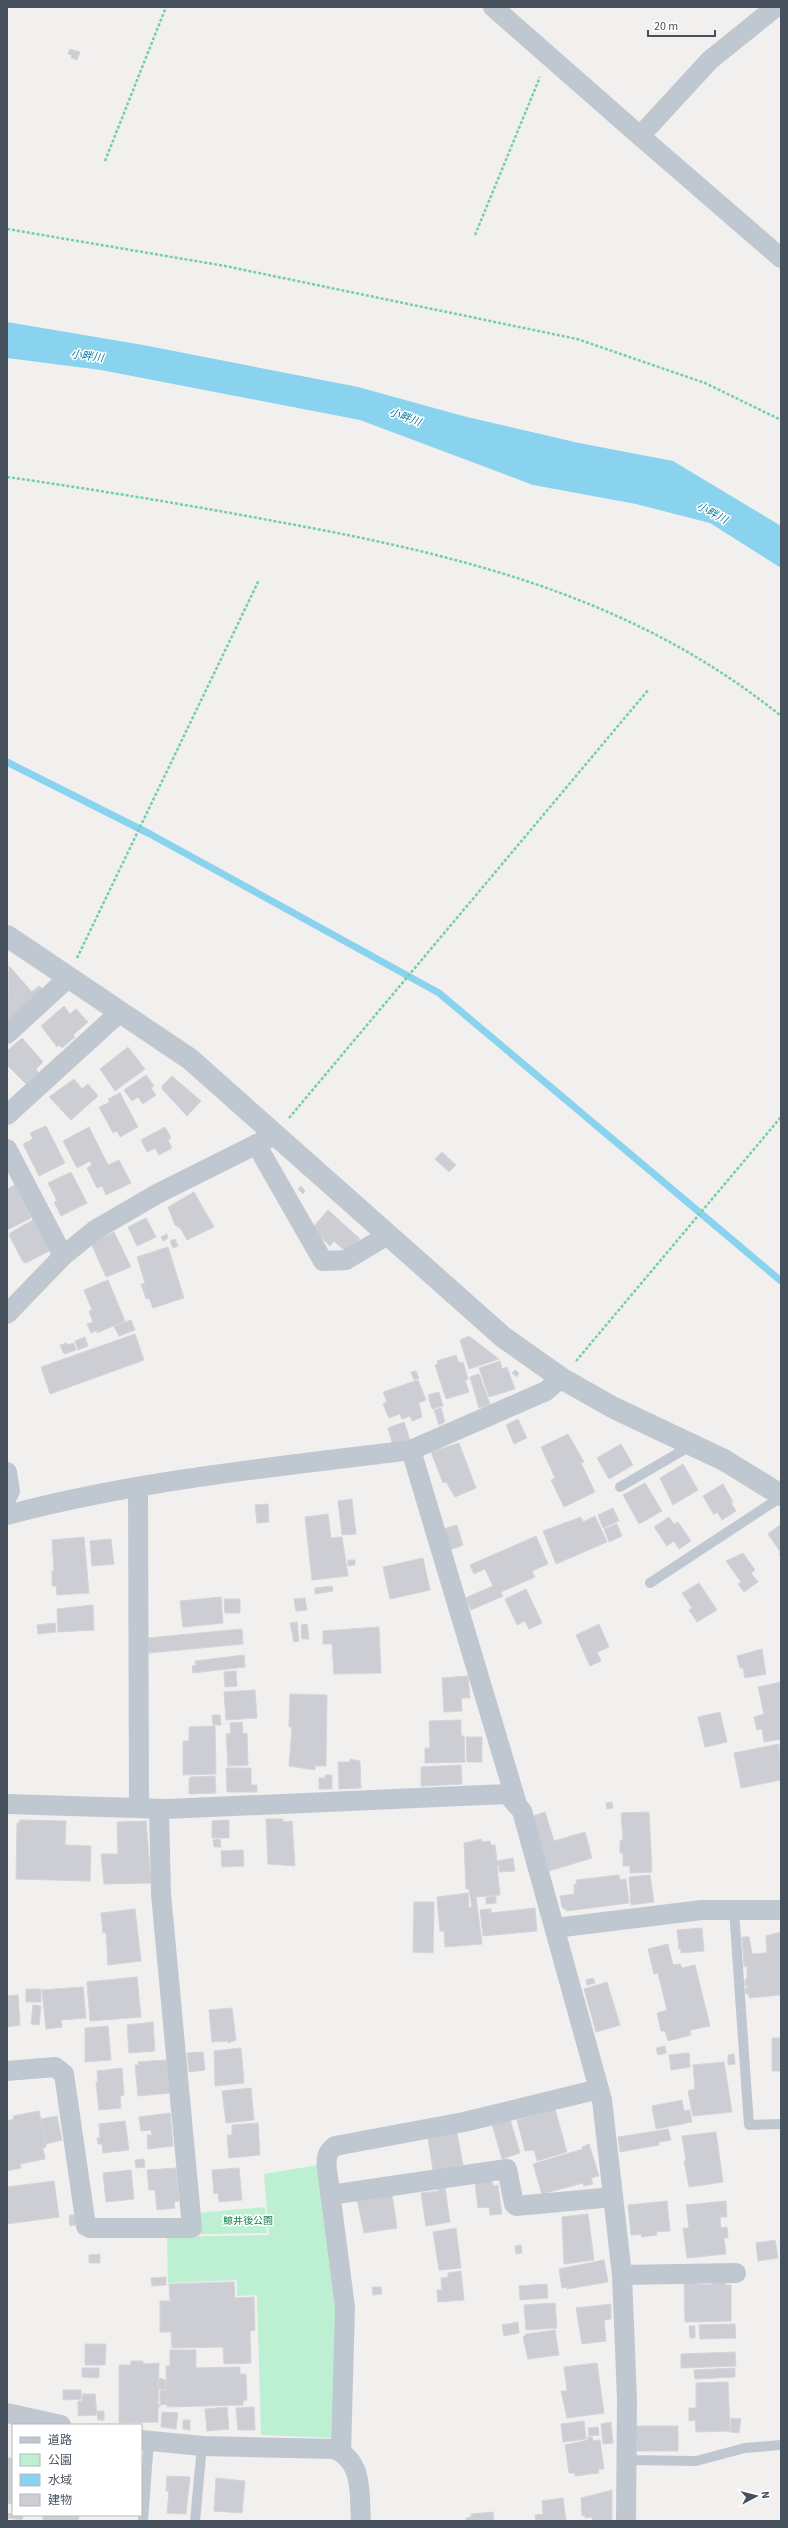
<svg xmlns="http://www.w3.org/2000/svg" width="788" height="2528" font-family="'Source Sans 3','Noto Sans JP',sans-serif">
  <rect width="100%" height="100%" fill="#f2efef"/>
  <path fill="#bdf0d3" d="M 318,2165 L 337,2310 L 335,2438 L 261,2435 L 257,2295 L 237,2296 L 237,2280 L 168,2283 L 167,2237 L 269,2235 L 264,2174 Z
    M 265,2207 L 267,2233 L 200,2234 L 197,2213 Z"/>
  <path fill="#89d3ee" d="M 7,322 L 143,345 L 358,387 L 463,416 L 579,443 L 673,461 L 781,526 L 781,568 L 710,523 L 636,504 L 533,485 L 360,420 L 101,370 L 7,358 Z"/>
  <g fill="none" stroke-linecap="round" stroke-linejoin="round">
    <path stroke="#89d3ee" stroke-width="7" d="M 7,762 L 150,834 L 439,993 L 781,1281"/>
  </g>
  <path fill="#ccced4" stroke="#d3d5db" d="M 70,49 L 80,52 L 77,60 L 71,58 L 72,55 L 68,54 Z
    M 9,966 L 32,992 L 39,986 L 43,989 L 7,1024 Z
    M 64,1006 L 70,1014 L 76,1009 L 88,1022 L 73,1035 L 75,1037 L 62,1048 L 59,1045 L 57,1047 L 41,1026 Z
    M 22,1038 L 43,1062 L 36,1069 L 39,1073 L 26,1084 L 7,1065 L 7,1051 Z
    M 128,1047 L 145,1069 L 115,1091 L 100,1069 Z
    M 146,1075 L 154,1086 L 151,1088 L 156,1095 L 143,1104 L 138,1097 L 132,1101 L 124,1090 Z
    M 172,1076 L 201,1101 L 187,1116 L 162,1089 L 162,1086 Z
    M 74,1079 L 82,1089 L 88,1084 L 98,1096 L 71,1120 L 49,1097 Z
    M 120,1093 L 138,1127 L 120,1137 L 117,1131 L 113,1133 L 99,1107 L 110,1102 L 108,1099 Z
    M 46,1126 L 65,1163 L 39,1176 L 23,1144 L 33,1139 L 30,1133 Z
    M 89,1127 L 108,1165 L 119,1160 L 131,1183 L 106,1195 L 102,1186 L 97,1188 L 87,1168 L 92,1165 L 90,1161 L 77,1168 L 63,1141 Z
    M 165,1127 L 171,1138 L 168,1140 L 172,1148 L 159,1155 L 155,1148 L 147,1152 L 141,1140 Z
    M 442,1152 L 456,1165 L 449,1172 L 435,1159 Z
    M 71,1172 L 87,1203 L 61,1216 L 54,1202 L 57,1201 L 48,1183 Z
    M 15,1185 L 31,1218 L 7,1230 L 7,1189 Z
    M 301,1186 L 305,1191 L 303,1194 L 298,1189 Z
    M 194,1192 L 214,1227 L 187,1240 L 181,1229 L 175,1225 L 168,1207 Z
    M 328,1210 L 360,1239 L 347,1253 L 334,1241 L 330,1246 L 315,1232 L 317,1230 L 313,1227 Z
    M 146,1218 L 156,1237 L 137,1246 L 128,1227 Z
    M 33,1220 L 49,1251 L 26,1263 L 23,1262 L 9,1235 L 10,1233 Z
    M 114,1232 L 131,1267 L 106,1277 L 91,1243 Z
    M 167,1234 L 168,1238 L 163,1241 L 161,1237 Z
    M 175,1239 L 178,1246 L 173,1248 L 170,1241 Z
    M 168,1247 L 184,1298 L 153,1308 L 149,1298 L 146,1299 L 141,1284 L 145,1283 L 137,1257 Z
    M 108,1280 L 125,1321 L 97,1333 L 97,1330 L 91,1333 L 87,1324 L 93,1322 L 89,1311 L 92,1310 L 84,1290 Z
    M 131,1320 L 135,1330 L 119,1336 L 114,1326 Z
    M 135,1334 L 144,1360 L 50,1394 L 41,1367 Z
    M 469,1336 L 499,1359 L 469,1369 L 460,1340 Z
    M 85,1337 L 88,1346 L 78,1350 L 75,1341 Z
    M 67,1343 L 67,1345 L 74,1343 L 76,1350 L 64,1354 L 60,1345 Z
    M 456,1355 L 459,1363 L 463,1362 L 468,1379 L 465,1380 L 469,1392 L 446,1399 L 435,1365 L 438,1364 L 437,1361 Z
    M 500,1361 L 502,1369 L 507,1367 L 515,1389 L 489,1397 L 479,1368 Z
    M 515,1370 L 519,1373 L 517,1377 L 512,1373 Z
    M 416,1371 L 419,1378 L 414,1380 L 411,1372 Z
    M 479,1374 L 490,1404 L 479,1408 L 470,1377 Z
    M 418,1380 L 426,1400 L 419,1403 L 422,1417 L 412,1421 L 410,1416 L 402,1419 L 400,1414 L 389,1418 L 383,1404 L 387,1402 L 383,1392 Z
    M 439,1392 L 443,1406 L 432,1409 L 428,1395 Z
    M 441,1408 L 445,1422 L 439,1425 L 434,1410 Z
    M 518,1419 L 527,1438 L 514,1444 L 506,1425 Z
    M 404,1422 L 410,1440 L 393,1445 L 388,1428 Z
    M 568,1434 L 584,1462 L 581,1463 L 595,1492 L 564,1507 L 551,1480 L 555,1478 L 541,1447 Z
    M 459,1443 L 476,1488 L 455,1497 L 446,1482 L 443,1483 L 431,1452 Z
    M 621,1444 L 633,1465 L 609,1479 L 597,1458 Z
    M 683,1464 L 698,1490 L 673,1505 L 660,1478 Z
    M 645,1483 L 662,1511 L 639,1524 L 623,1495 Z
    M 723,1484 L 733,1502 L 731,1503 L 736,1511 L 722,1520 L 717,1512 L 714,1515 L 703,1496 Z
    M 352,1499 L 356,1534 L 342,1535 L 338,1501 Z
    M 268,1504 L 269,1522 L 257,1523 L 255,1505 Z
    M 613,1508 L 619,1521 L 603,1528 L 598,1515 Z
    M 328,1514 L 331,1538 L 342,1537 L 348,1576 L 312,1580 L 305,1517 Z
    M 595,1516 L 607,1542 L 556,1564 L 543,1531 L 581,1517 L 583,1522 Z
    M 669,1517 L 674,1524 L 678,1522 L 691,1541 L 679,1549 L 674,1541 L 667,1546 L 654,1527 Z
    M 617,1524 L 622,1536 L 609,1542 L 604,1529 Z
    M 781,1524 L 781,1557 L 779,1554 L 781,1553 L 768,1534 Z
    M 457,1525 L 463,1545 L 450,1550 L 443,1529 Z
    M 536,1536 L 548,1564 L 532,1571 L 535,1577 L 501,1592 L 503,1596 L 471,1610 L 465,1598 L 493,1586 L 485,1569 L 474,1574 L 470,1565 Z
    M 84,1537 L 89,1593 L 57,1595 L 56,1586 L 52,1586 L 52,1571 L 54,1571 L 52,1540 Z
    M 111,1539 L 114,1564 L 92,1566 L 90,1541 Z
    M 743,1553 L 755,1570 L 751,1573 L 758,1582 L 744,1592 L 738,1584 L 741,1582 L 726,1561 Z
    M 423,1558 L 430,1590 L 390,1599 L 383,1567 Z
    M 348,1560 L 355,1560 L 355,1565 L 348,1566 Z
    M 699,1583 L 717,1610 L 697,1622 L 689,1610 L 692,1608 L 682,1593 Z
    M 332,1586 L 333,1591 L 315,1594 L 315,1588 Z
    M 526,1589 L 542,1623 L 529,1629 L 525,1621 L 517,1625 L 505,1599 Z
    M 221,1597 L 223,1623 L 183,1627 L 180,1601 Z
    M 305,1598 L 307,1610 L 296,1611 L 294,1599 Z
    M 224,1599 L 240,1599 L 240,1613 L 225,1613 Z
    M 93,1605 L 94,1630 L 58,1632 L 57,1609 Z
    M 297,1622 L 299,1641 L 294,1642 L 290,1623 Z
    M 55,1623 L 56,1632 L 38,1634 L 37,1625 Z
    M 307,1624 L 309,1639 L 302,1639 L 301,1625 Z
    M 599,1624 L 609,1647 L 597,1652 L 601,1661 L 590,1666 L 576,1635 Z
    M 379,1627 L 381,1673 L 334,1674 L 332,1644 L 323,1644 L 323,1631 Z
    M 242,1629 L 243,1644 L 149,1653 L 147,1638 Z
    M 762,1649 L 766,1674 L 745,1678 L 743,1668 L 740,1668 L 737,1656 Z
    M 244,1655 L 245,1667 L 193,1673 L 192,1666 L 196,1665 L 195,1661 Z
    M 236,1671 L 237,1686 L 225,1687 L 224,1672 Z
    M 468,1676 L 470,1698 L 461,1698 L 462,1711 L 444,1712 L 442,1678 Z
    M 781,1682 L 781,1739 L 764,1742 L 762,1729 L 757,1730 L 754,1717 L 764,1714 L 758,1687 Z
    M 255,1690 L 257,1718 L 226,1720 L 224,1692 Z
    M 290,1694 L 327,1695 L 326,1766 L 315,1766 L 315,1770 L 289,1766 L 292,1727 L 289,1727 Z
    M 720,1712 L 727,1742 L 705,1747 L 698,1717 Z
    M 212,1715 L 220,1715 L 221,1725 L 213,1725 Z
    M 461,1720 L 461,1736 L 464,1736 L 465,1762 L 425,1763 L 425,1748 L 430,1748 L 429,1721 Z
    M 242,1722 L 243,1734 L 247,1733 L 248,1765 L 228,1766 L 226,1734 L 231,1733 L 230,1723 Z
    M 215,1726 L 216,1774 L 183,1775 L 183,1741 L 189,1741 L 189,1727 Z
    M 466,1737 L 482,1737 L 482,1762 L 467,1762 Z
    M 779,1744 L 781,1780 L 741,1788 L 734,1753 Z
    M 350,1759 L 360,1761 L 361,1788 L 339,1789 L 338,1762 L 350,1762 Z
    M 461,1765 L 462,1784 L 421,1786 L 421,1767 Z
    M 226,1768 L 251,1768 L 251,1785 L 257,1785 L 257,1792 L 227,1792 Z
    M 325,1775 L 332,1775 L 332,1789 L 319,1789 L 319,1778 L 325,1778 Z
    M 215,1776 L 216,1793 L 189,1794 L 189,1779 L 191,1777 Z
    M 612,1802 L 613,1808 L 607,1809 L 606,1803 Z
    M 545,1812 L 554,1841 L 585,1832 L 592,1858 L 549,1871 L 533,1816 Z
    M 649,1812 L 652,1872 L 630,1873 L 630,1866 L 623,1866 L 623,1853 L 620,1853 L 620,1841 L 623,1840 L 621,1813 Z
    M 266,1819 L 283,1819 L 283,1822 L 292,1821 L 295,1866 L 268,1864 Z
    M 20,1820 L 66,1821 L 65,1845 L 91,1846 L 90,1881 L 16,1879 L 17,1823 L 19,1823 Z
    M 229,1820 L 229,1838 L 212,1838 L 212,1821 Z
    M 146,1821 L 151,1883 L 104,1884 L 101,1854 L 118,1854 L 117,1822 Z
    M 220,1839 L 221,1847 L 214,1847 L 213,1840 Z
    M 481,1839 L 482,1842 L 490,1841 L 491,1845 L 495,1845 L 497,1861 L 513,1858 L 515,1871 L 499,1872 L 499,1866 L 497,1866 L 500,1895 L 476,1897 L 482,1944 L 445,1947 L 444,1931 L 440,1931 L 437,1897 L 468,1893 L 469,1908 L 472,1907 L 469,1889 L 466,1889 L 464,1843 Z
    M 243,1850 L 244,1866 L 222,1867 L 221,1851 Z
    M 619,1875 L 620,1880 L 626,1879 L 629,1903 L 567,1911 L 562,1907 L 560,1896 L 574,1894 L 574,1884 L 577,1884 L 576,1880 Z
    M 650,1875 L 654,1902 L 631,1905 L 629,1877 Z
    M 496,1896 L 496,1903 L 486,1904 L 486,1897 Z
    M 414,1902 L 434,1902 L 433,1953 L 413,1952 Z
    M 535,1908 L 537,1931 L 483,1936 L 480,1910 L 491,1909 L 491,1913 Z
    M 135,1909 L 141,1961 L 108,1965 L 106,1932 L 103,1933 L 101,1913 Z
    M 702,1928 L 704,1951 L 681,1953 L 681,1949 L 679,1949 L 677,1930 Z
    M 781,1932 L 781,1995 L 749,1998 L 749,1994 L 746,1994 L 745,1988 L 748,1988 L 748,1986 L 745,1986 L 745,1979 L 747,1979 L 747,1966 L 744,1967 L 742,1937 L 749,1937 L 752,1954 L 767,1953 L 766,1936 Z
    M 668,1944 L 673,1965 L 680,1964 L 682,1968 L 695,1965 L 710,2026 L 690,2030 L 691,2035 L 668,2041 L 665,2031 L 661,2031 L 657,2013 L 667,2010 L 658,1973 L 654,1974 L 648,1949 Z
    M 137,1977 L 141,2017 L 90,2021 L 87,1982 Z
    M 593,1978 L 595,1983 L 587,1985 L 586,1980 Z
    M 607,1982 L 620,2025 L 596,2032 L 584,1989 Z
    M 83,1987 L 86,2018 L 61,2020 L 62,2027 L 46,2029 L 42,1990 Z
    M 26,1989 L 41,1989 L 41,2002 L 26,2002 Z
    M 18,1995 L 20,2025 L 7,2027 L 7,1996 Z
    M 33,2005 L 41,2006 L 39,2025 L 31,2024 Z
    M 232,2008 L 236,2040 L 228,2043 L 228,2041 L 212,2042 L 209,2010 Z
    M 153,2022 L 155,2051 L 129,2053 L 127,2025 Z
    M 108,2026 L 111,2060 L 85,2062 L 85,2028 Z
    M 772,2038 L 781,2038 L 781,2071 L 772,2071 Z
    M 665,2046 L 666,2053 L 658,2055 L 656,2048 Z
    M 241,2048 L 244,2083 L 215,2086 L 214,2051 Z
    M 203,2052 L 205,2070 L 189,2072 L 187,2053 Z
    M 689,2053 L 690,2067 L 671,2070 L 669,2055 Z
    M 734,2054 L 735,2064 L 728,2065 L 728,2055 Z
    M 166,2060 L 170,2093 L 138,2096 L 135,2065 L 139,2065 L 138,2062 Z
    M 724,2062 L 732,2112 L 693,2116 L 688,2091 L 695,2089 L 693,2065 Z
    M 122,2068 L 124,2095 L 120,2096 L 121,2108 L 99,2110 L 96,2082 L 98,2082 L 97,2071 Z
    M 251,2088 L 254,2120 L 226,2123 L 222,2091 Z
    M 682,2100 L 684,2111 L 690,2110 L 692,2122 L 656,2129 L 652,2106 Z
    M 555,2109 L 567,2152 L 537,2161 L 534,2150 L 525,2151 L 517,2120 Z
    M 39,2111 L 46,2144 L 46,2147 L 43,2148 L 45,2159 L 20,2164 L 21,2168 L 7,2171 L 7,2121 L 14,2119 L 13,2116 Z
    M 170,2113 L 173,2146 L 148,2149 L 147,2135 L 152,2135 L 151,2130 L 141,2131 L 139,2117 Z
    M 57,2116 L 62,2140 L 46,2144 L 41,2119 Z
    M 510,2119 L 520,2153 L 502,2159 L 492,2124 Z
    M 125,2121 L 129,2150 L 103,2153 L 102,2144 L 98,2144 L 97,2138 L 100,2138 L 99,2124 Z
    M 258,2123 L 260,2155 L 229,2158 L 227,2135 L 232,2135 L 232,2125 Z
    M 668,2129 L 671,2140 L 659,2142 L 659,2145 L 620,2152 L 618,2137 Z
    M 716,2132 L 723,2182 L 689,2187 L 684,2161 L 686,2161 L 682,2136 Z
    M 457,2133 L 463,2165 L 433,2170 L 428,2138 Z
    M 589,2144 L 599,2176 L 591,2178 L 593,2184 L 584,2186 L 583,2183 L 542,2194 L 533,2164 L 583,2149 L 582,2147 Z
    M 144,2159 L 145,2167 L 136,2168 L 135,2160 Z
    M 176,2168 L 179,2201 L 174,2202 L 175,2208 L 157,2210 L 155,2190 L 149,2190 L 147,2170 Z
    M 239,2168 L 242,2200 L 219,2202 L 218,2193 L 214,2194 L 212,2170 Z
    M 131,2170 L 134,2199 L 106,2202 L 103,2173 Z
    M 54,2181 L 59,2217 L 7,2224 L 7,2187 Z
    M 492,2181 L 493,2186 L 498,2185 L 502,2214 L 490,2215 L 489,2207 L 478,2208 L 475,2183 Z
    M 445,2187 L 450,2222 L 426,2226 L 421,2193 L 439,2191 L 438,2188 Z
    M 392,2194 L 397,2228 L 364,2233 L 357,2199 Z
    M 667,2201 L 670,2231 L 656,2232 L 657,2235 L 642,2237 L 641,2234 L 631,2235 L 628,2205 Z
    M 726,2201 L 727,2217 L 720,2217 L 721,2228 L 727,2227 L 728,2238 L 724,2238 L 726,2254 L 687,2258 L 683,2228 L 689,2228 L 686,2205 Z
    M 588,2214 L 594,2260 L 564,2264 L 562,2217 Z
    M 69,2215 L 75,2215 L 76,2225 L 70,2226 Z
    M 456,2228 L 461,2268 L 439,2270 L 433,2232 Z
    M 775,2240 L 778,2258 L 758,2261 L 756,2243 Z
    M 521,2245 L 522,2253 L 516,2254 L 515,2246 Z
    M 100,2254 L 100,2263 L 89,2263 L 89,2255 Z
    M 604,2260 L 608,2282 L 567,2289 L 567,2287 L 562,2288 L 559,2269 Z
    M 461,2271 L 464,2300 L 438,2302 L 437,2290 L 442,2290 L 441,2278 L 448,2277 L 448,2273 Z
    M 166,2277 L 166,2285 L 152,2286 L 151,2278 Z
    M 234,2282 L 235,2298 L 254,2297 L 255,2330 L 250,2331 L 251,2363 L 224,2364 L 223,2347 L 172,2348 L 171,2332 L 160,2332 L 160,2301 L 170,2301 L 169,2284 Z
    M 712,2282 L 725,2282 L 725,2285 L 731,2285 L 731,2321 L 685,2322 L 684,2283 L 712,2285 Z
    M 547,2284 L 548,2298 L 520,2300 L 519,2286 Z
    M 372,2287 L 381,2287 L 382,2294 L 373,2295 Z
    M 555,2303 L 557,2328 L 526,2330 L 524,2305 Z
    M 611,2304 L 611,2319 L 604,2320 L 606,2341 L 582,2344 L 576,2308 Z
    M 518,2322 L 519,2333 L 504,2336 L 502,2325 Z
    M 735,2324 L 736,2338 L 700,2339 L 699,2325 Z
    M 689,2326 L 695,2326 L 695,2338 L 690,2338 Z
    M 555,2330 L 559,2355 L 528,2359 L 523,2337 L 526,2334 Z
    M 85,2344 L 106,2344 L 105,2365 L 85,2365 Z
    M 170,2350 L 196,2350 L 196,2368 L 240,2367 L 240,2374 L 246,2374 L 247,2400 L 243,2401 L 243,2405 L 167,2407 L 166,2366 L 170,2366 Z
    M 735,2352 L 736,2366 L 681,2368 L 681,2354 Z
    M 131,2361 L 143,2361 L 143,2364 L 159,2363 L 158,2403 L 160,2407 L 158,2407 L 158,2422 L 119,2423 L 119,2365 L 131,2365 Z
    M 597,2363 L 604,2413 L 567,2418 L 561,2391 L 567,2391 L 564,2367 Z
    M 82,2368 L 99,2368 L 99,2378 L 82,2377 Z
    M 735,2368 L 735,2377 L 695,2379 L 694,2370 Z
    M 159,2378 L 166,2380 L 166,2390 L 158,2389 Z
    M 728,2382 L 730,2431 L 696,2432 L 695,2420 L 689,2421 L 689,2408 L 696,2408 L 696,2383 Z
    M 63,2390 L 81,2390 L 81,2399 L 63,2400 Z
    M 166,2390 L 167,2404 L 160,2405 L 160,2391 Z
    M 82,2394 L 95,2394 L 97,2415 L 78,2416 L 78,2401 L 82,2401 Z
    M 227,2407 L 229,2429 L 207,2431 L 205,2409 Z
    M 254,2407 L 255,2430 L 238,2430 L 236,2408 Z
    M 97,2411 L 104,2411 L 104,2420 L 98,2420 Z
    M 162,2412 L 178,2413 L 176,2429 L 161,2427 Z
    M 731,2418 L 741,2419 L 739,2433 L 730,2432 Z
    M 183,2420 L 190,2420 L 190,2430 L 183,2429 Z
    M 584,2421 L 586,2439 L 563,2442 L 561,2424 Z
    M 611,2422 L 613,2443 L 603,2444 L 601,2424 Z
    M 636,2426 L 678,2426 L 678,2451 L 636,2451 Z
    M 598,2427 L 599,2435 L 589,2436 L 588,2428 Z
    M 587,2437 L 592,2437 L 593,2441 L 600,2440 L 604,2469 L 598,2469 L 599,2473 L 575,2476 L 575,2473 L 569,2473 L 565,2445 L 588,2440 Z
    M 7,2458 L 13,2458 L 13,2504 L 7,2503 Z
    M 167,2476 L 190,2477 L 186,2514 L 167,2513 L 169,2491 L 166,2491 Z
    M 216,2478 L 245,2481 L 242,2513 L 214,2511 Z
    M 612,2490 L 612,2521 L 593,2521 L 592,2517 L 585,2518 L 585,2515 L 582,2516 L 581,2498 Z
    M 563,2498 L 566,2521 L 536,2521 L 535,2515 L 543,2514 L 542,2501 Z
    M 13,2506 L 13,2515 L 23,2515 L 22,2520 L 7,2518 L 7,2513 L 12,2514 Z
    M 493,2512 L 494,2521 L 466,2521 L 466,2518 L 471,2517 L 471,2514 Z
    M 43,2515 L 79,2515 L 78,2521 L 43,2521 Z"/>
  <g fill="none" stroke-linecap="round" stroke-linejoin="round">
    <path stroke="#74cfa7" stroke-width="2.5" stroke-dasharray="3 2" stroke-linecap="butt" d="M 105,161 L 166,7
      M 7,229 L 225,266 L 577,339 L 705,383 L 781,420
      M 475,235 L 540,77
      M 7,477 C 98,490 189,505 279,522 C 461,555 634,597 781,716
      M 77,958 L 259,580
      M 289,1118 L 649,689
      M 576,1361 L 781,1117"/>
    <path stroke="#bfc8d1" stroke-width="10" d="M 620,1487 L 692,1445
      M 650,1583 L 781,1497
      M 734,1910 L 749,2125 L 781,2124
      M 626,2460 L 696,2461 L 745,2448 L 781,2445
      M 143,2521 L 149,2441
      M 195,2521 L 202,2446"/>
    <path stroke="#bfc8d1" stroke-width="20" d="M 493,7 L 640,136 L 710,60 L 776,7
      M 640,136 L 781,258
      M 7,1034 L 68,978
      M 7,1115 L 120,1012
      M 256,1144 L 323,1261 L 346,1260 L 388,1235
      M 7,1149 L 63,1256
      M 7,1314 L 63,1256 L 95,1230 L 157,1194 L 275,1135
      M 7,1472 L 10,1491 L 7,1497
      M 138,1488 L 139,1808
      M 7,1515 C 138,1480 276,1467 411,1450
      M 7,1804 L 167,1809 L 507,1794 L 522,1811 L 602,2100 L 622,2275 L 627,2399 L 626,2521
      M 517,1804 L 411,1450 L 546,1391 L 561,1378
      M 555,1928 L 702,1910 L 781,1910
      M 7,2071 L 55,2067 L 64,2074 L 86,2226 L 90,2228 L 192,2228 L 161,1894 L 159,1809
      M 330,2195 L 507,2169 L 514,2204 L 516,2206 L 613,2197
      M 622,2275 L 736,2273
      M 7,2413 L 61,2425
      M 141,2440 L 202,2446 L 335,2449 C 364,2462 359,2494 361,2521
      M 341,2452 L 345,2307 L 327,2169 C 326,2159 326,2153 335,2146 L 464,2122 L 599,2089"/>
    <path stroke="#bfc8d1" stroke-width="22" d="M 7,936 L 190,1059 L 503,1337 L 561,1378 L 612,1407 L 724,1460 L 781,1495"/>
  </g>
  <g text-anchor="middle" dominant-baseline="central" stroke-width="3" stroke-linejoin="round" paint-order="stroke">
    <g font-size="10" fill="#158051" stroke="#fff">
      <text x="248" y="2221">鯨井後公園</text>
    </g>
    <g font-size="11" font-style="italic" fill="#0a7ca5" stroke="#fff">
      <text transform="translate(87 356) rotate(8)">小畔川</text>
      <text transform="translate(405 417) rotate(20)">小畔川</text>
      <text transform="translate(712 513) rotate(28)">小畔川</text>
    </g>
  </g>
  <rect width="788" height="2528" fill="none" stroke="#47515d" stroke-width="16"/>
  <rect x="12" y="2424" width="130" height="92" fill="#ffffff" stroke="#b5b9be"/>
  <rect x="20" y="2437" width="20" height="6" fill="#bfc8d1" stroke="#b5b9be"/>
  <text x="48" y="2444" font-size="12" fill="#47515d">道路</text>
  <rect x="20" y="2454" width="20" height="12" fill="#bdf0d3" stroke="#b5b9be"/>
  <text x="48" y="2464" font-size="12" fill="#47515d">公園</text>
  <rect x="20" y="2474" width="20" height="12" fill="#89d3ee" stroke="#b5b9be"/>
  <text x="48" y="2484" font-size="12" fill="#47515d">水域</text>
  <rect x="20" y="2494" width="20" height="12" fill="#ccced4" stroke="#b5b9be"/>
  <text x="48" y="2504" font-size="12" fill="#47515d">建物</text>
  <g transform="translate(756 2496) rotate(83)" stroke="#ffffff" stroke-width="3" paint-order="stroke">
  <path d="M0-3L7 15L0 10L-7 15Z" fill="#47515d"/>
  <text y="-6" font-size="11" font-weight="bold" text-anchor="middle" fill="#47515d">N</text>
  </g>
  <path d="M648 30v6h67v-6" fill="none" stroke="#47515d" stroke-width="2"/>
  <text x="654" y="30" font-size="12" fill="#47515d" stroke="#ffffff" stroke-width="3" paint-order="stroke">20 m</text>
</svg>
